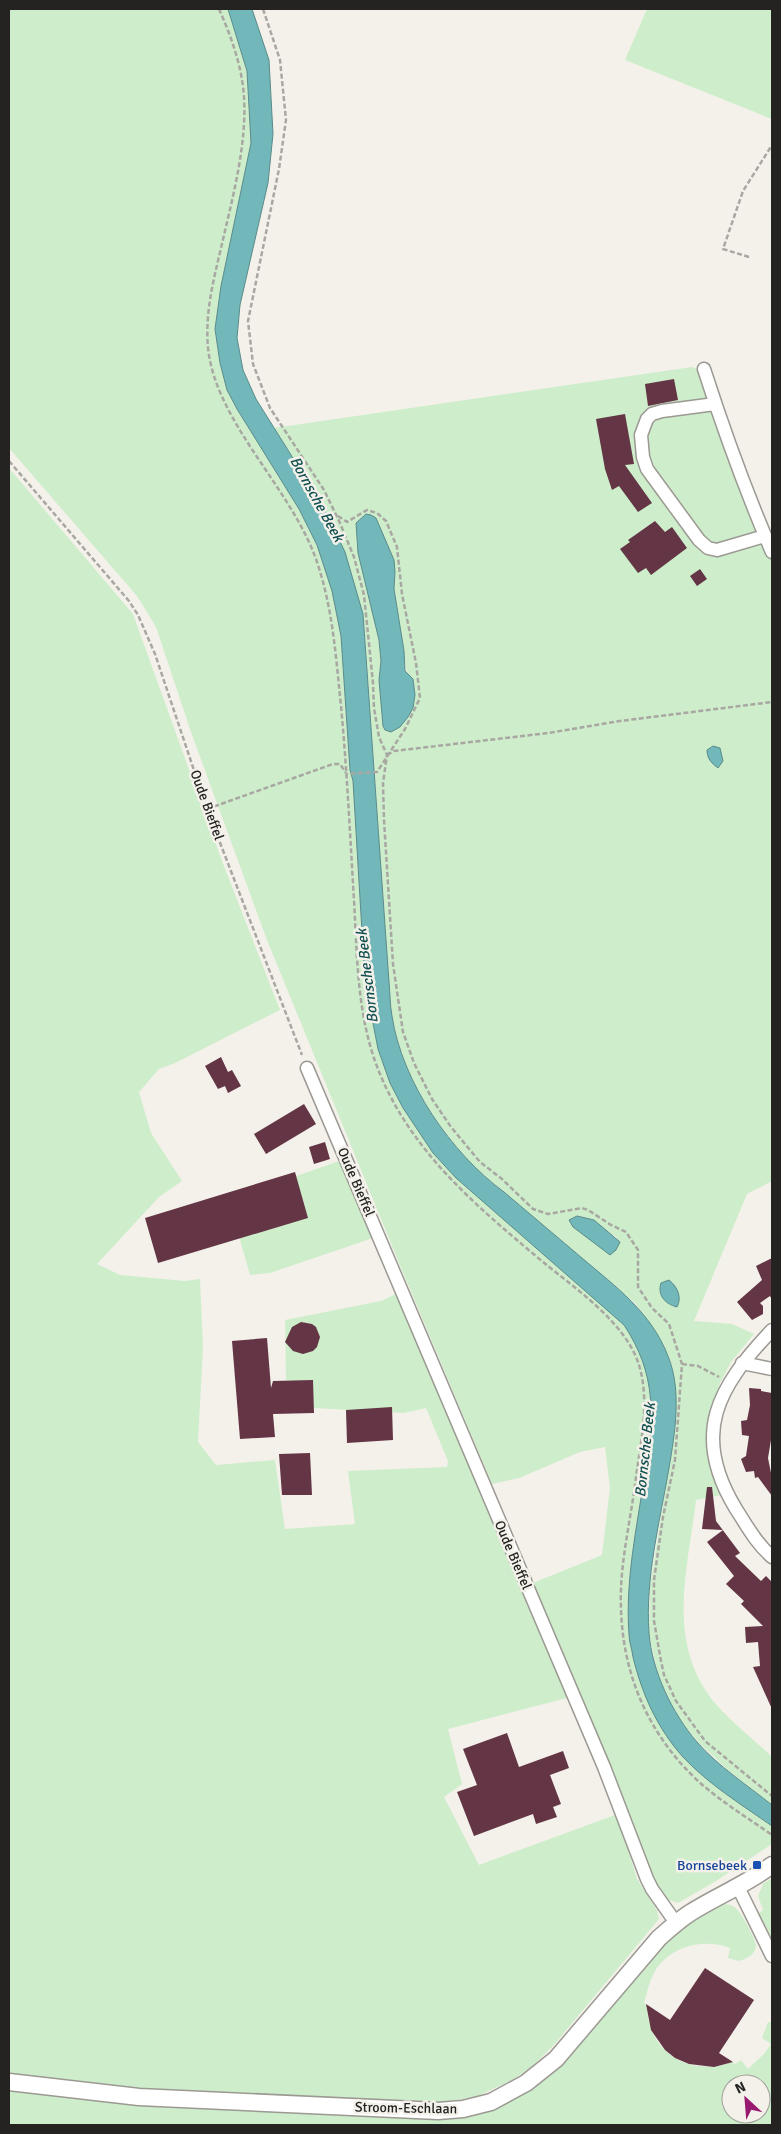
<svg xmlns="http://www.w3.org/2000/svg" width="781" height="2134" font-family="Signika,sans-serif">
  <rect width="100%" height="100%" fill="#f4f1ea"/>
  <path fill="#cdedcb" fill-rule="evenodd" d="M 9,9 L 228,9 L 231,16 L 247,71 L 251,143 L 221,286 L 215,329 L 220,363 L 227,390 L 237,409 L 299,509 L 317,545 L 332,591 L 341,636 L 350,770 L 353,781 L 365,982 L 378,1049 L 390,1083 L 403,1108 L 433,1153 L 456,1178 L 624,1325 L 637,1345 L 648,1375 L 652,1413 L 629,1586 L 629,1636 L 715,1786 L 772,1826 L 772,1844 L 716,1881 L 678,1903 L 669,1900 L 653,1879 L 594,1727 L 533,1583 L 602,1555 L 610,1488 L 605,1447 L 580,1452 L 519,1478 L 492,1484 L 399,1263 L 267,940 L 192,735 L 156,627 L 137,596 L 9,448 Z
    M 647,9 L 772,9 L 772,119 L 625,60 Z
    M 692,367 L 711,376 L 735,443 L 772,535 L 772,1181 L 747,1194 L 694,1321 L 732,1324 L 754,1334 L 731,1362 L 720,1383 L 713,1407 L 708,1458 L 721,1495 L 696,1500 C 688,1569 665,1641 714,1702 C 731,1722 753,1739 772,1757 L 772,1805 L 728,1770 L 699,1743 L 679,1719 L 659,1679 L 649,1634 L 650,1587 L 673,1441 L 675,1390 L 672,1366 L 668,1354 L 636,1304 L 504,1192 C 451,1153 402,1082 392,1016 C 390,1005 390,993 389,982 L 363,614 L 345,552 L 323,506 L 274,428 ZM 366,514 L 376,518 L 395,572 L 394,589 L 407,674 L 383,714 L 379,680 L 381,661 L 379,640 L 358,553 L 356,524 ZM 577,1216 L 594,1220 L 602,1229 L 617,1237 L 610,1254 L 573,1227 Z
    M 9,468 L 133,614 L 222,861 L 280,1010 L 175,1063 L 159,1069 L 139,1092 L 151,1133 L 182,1181 L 159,1197 L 97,1264 L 120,1275 L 185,1281 L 200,1279 L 203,1347 L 198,1442 L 216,1465 L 275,1460 L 285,1529 L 355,1524 L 348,1471 L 447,1467 L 448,1461 L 426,1408 L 404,1413 L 314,1408 L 310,1383 L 286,1380 L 285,1320 L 381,1301 L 396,1294 L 567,1698 L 448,1729 L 462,1784 L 444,1797 L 479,1865 L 615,1815 L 625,1840 L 637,1879 L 657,1910 L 659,1919 L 553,2046 L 531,2067 L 514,2079 L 478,2096 L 446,2102 L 317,2099 L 147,2090 L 9,2075 Z
    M 342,1160 L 373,1238 L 270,1273 L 250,1275 L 231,1208 L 271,1185 Z
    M 772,1878 L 772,1939 L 759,1913 L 763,1910 L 758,1896 L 763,1884 Z
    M 719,1904 C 724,1904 730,1904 734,1907 C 740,1910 756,1939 756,1946 C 756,1954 746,1959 739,1961 L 728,1958 L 730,1948 C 703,1938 669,1946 654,1973 C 649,1982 647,1993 644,2003 L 647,2005 C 648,2053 689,2077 732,2062 L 735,2064 L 741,2060 L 748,2069 L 764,2054 L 771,2044 L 762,2038 L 768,2022 L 772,2022 L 772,2125 L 9,2125 L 9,2091 L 111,2102 L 356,2113 L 511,2100 L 673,1932 ZM 731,2084 L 761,2084 L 761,2114 L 731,2114 Z"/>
  <path fill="#72b7b9" stroke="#5b8b8b" d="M 228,9 L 252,9 L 269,60 L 273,134 L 268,183 L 240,305 L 237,338 L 243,370 L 256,399 L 323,506 L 345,552 L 363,614 L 389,982 C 390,993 390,1005 392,1016 C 402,1082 451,1153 504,1192 C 530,1214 556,1236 582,1258 C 616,1287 651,1312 668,1356 C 682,1390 675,1433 669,1468 C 660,1521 645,1578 649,1633 C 652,1671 672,1713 697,1742 C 718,1766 747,1785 772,1805 L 772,1826 C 742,1805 708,1784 683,1757 C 657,1728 642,1694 633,1657 C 632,1649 629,1642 629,1634 C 625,1581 637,1526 645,1473 C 654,1416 657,1375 624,1325 L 456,1178 L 433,1153 L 403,1108 L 390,1083 L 378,1049 L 365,982 L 353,781 L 350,770 L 341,636 L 332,591 L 317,545 L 299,509 L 237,409 L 227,390 L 220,363 L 215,329 L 221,286 L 251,143 L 247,71 Z
    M 366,514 L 371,515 L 376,518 L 394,560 L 395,572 L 394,589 L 404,651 L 405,671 L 413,679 L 415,695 L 413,708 L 408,717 L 400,727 L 391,732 L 385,730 L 383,726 L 379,680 L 381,661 L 379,640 L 358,553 L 356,523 Z
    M 713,746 L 720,748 L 723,761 L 718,768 C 711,763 707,758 707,750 Z
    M 577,1216 L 594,1220 L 620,1242 L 616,1250 L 610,1255 L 573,1227 L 569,1220 Z
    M 669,1280 C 678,1287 682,1298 677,1307 C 665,1304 657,1295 661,1283 Z"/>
  <path fill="#633545" d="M 674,379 L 678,400 L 648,406 L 645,384 Z
    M 625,414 L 634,464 L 625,465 L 652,503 L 638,512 L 619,486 L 612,490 L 605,469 L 596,419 Z
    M 655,521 L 665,532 L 672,527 L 687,548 L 651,575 L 646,568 L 638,573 L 620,549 L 630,542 L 628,540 Z
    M 700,569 L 707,579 L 697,586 L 690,576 Z
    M 221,1057 L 228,1072 L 232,1070 L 241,1086 L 228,1093 L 225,1086 L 218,1089 L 205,1066 Z
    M 304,1104 L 316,1124 L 266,1154 L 254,1134 Z
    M 325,1142 L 330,1159 L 314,1164 L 309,1147 Z
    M 295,1172 L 308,1218 L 158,1263 L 145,1218 Z
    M 772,1258 L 772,1300 L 770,1296 L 760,1303 L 763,1306 L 763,1314 L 752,1320 L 737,1302 L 762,1280 L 756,1266 Z
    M 301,1322 L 312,1324 L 316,1327 L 320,1337 L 317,1347 L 313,1351 L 303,1354 L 293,1351 L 285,1342 L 292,1327 Z
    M 267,1338 L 271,1388 L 273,1381 L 313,1380 L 314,1413 L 273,1414 L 275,1437 L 240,1439 L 232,1341 Z
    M 749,1388 L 761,1389 L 761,1391 L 772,1393 L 772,1434 L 768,1458 L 772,1478 L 772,1496 L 758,1477 L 755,1478 L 754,1471 L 746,1472 L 741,1459 L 746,1456 L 749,1436 L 742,1435 L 741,1421 L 747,1420 L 750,1405 Z
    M 392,1407 L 393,1440 L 347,1443 L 346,1410 Z
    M 310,1453 L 312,1495 L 282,1495 L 279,1454 Z
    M 707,1487 L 712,1487 L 716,1521 L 740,1553 L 735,1556 L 761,1581 L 766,1576 L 772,1582 L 772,1709 L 753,1667 L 760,1666 L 758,1642 L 746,1643 L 745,1627 L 763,1626 L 741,1604 L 744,1601 L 726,1584 L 734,1576 L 707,1542 L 723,1530 L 702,1529 Z
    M 507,1733 L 519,1767 L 563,1751 L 569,1768 L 550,1775 L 561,1804 L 553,1807 L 557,1817 L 536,1824 L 533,1814 L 474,1836 L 457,1792 L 477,1785 L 463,1749 Z
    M 705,1968 L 754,2000 L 719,2053 L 733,2062 L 714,2067 L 689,2064 L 675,2058 L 665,2050 L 651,2030 L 646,2004 L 670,2020 Z"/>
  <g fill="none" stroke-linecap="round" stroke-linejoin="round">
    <defs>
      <path id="minor" d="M 704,369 C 724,431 746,492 772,552
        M 715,404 L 662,411 L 652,414 L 647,419 L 641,435 L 643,457 L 647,469 L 699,540 L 708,548 L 717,550 L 765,536
        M 307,1068 L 604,1767 L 647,1879 L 652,1889 L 676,1923
        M 772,1330 C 718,1387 690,1434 736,1509 C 747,1526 756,1543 772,1557
        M 742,1363 L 772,1369
        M 738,1887 L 772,1956"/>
      <path id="tertiary" d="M 9,2082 L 139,2097 L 438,2111 L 463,2109 L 491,2102 L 526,2083 L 556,2059 L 659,1938 C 669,1929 679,1920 690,1913 C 717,1896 747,1884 772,1865"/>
    </defs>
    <use href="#minor" stroke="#9c9993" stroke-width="15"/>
    <use href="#tertiary" stroke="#9c9993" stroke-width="19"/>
    <path stroke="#a9a7a2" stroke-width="2.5" stroke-dasharray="5 2.5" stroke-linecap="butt" d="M 219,9 C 231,36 242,66 244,97 C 247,146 232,200 221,248 C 213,282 205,313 208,348 C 216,424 294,490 318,565 C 333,611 336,658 341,706 C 347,770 350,835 354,900 C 357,954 357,1010 375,1061 C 406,1148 475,1205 543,1262 C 576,1289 626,1323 639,1365 C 650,1401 641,1441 636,1477 C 631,1520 619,1565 621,1609 C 623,1676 649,1735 698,1781 C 720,1801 748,1818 772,1835
      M 263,9 L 280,60 L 286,120 L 279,169 L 248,321 L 253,364 L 270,408 L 324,490 L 340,523 L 354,557 L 364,595 L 373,683 L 374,708 L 379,737 L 387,755 L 383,783 L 384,820 L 393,964 L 403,1032 L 414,1063 L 432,1099 L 451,1127 L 480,1162 L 502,1179 L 533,1209 L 548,1214 L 582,1208 L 588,1210 L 611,1225 L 626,1232 L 638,1250 L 638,1287 L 652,1308 L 669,1324 L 682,1364 L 675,1460 L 663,1517 L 654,1580 L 654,1621 L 661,1661 L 664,1675 L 676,1701 L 705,1741 L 772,1796
      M 749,257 L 723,249 L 743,191 L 772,145
      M 9,461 L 129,601 L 138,615 L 155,654 L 207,809 L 302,1055
      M 338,516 L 347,522 L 367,510 L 377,513 L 386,521 L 397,547 L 402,594 L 416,663 L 420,698 L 405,729 L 377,772 L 347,774
      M 387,755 L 394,751 L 548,733 L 620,721 L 772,702
      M 207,809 L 333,764 L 340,764 L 346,773
      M 682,1364 L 698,1366 L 719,1377"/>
    <use href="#minor" stroke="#fff" stroke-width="12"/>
    <use href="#tertiary" stroke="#fff" stroke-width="16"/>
  </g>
  <rect fill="#1a4fb4" stroke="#f4f1ea" stroke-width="2" x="752" y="1860" width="10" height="10" rx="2.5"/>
  <g text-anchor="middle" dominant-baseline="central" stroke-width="5" stroke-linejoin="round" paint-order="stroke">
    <g font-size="14" fill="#242321" stroke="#f4f1ea">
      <text transform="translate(207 805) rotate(70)">Oude Bieffel</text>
      <text transform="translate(356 1182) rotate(67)">Oude Bieffel</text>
      <text transform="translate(513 1555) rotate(67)">Oude Bieffel</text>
      <text transform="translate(406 2108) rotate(1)">Stroom-Eschlaan</text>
    </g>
    <g font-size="14" fill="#164399" stroke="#f4f1ea" text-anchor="end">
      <text x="747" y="1865">Bornsebeek</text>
    </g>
    <g font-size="15" font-style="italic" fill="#114f51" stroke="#f4f1ea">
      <text transform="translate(317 499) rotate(61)">Bornsche Beek</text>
      <text transform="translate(367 976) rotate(-97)">Bornsche Beek</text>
      <text transform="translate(645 1450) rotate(-84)">Bornsche Beek</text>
    </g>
  </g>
  <rect width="781" height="2134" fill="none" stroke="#242321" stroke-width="20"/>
  <g transform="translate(746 2099) rotate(334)"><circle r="24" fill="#f4f1ea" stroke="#a19f9a"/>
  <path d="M0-4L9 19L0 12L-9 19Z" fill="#981970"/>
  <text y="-8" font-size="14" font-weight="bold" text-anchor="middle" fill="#242321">N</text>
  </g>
</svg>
